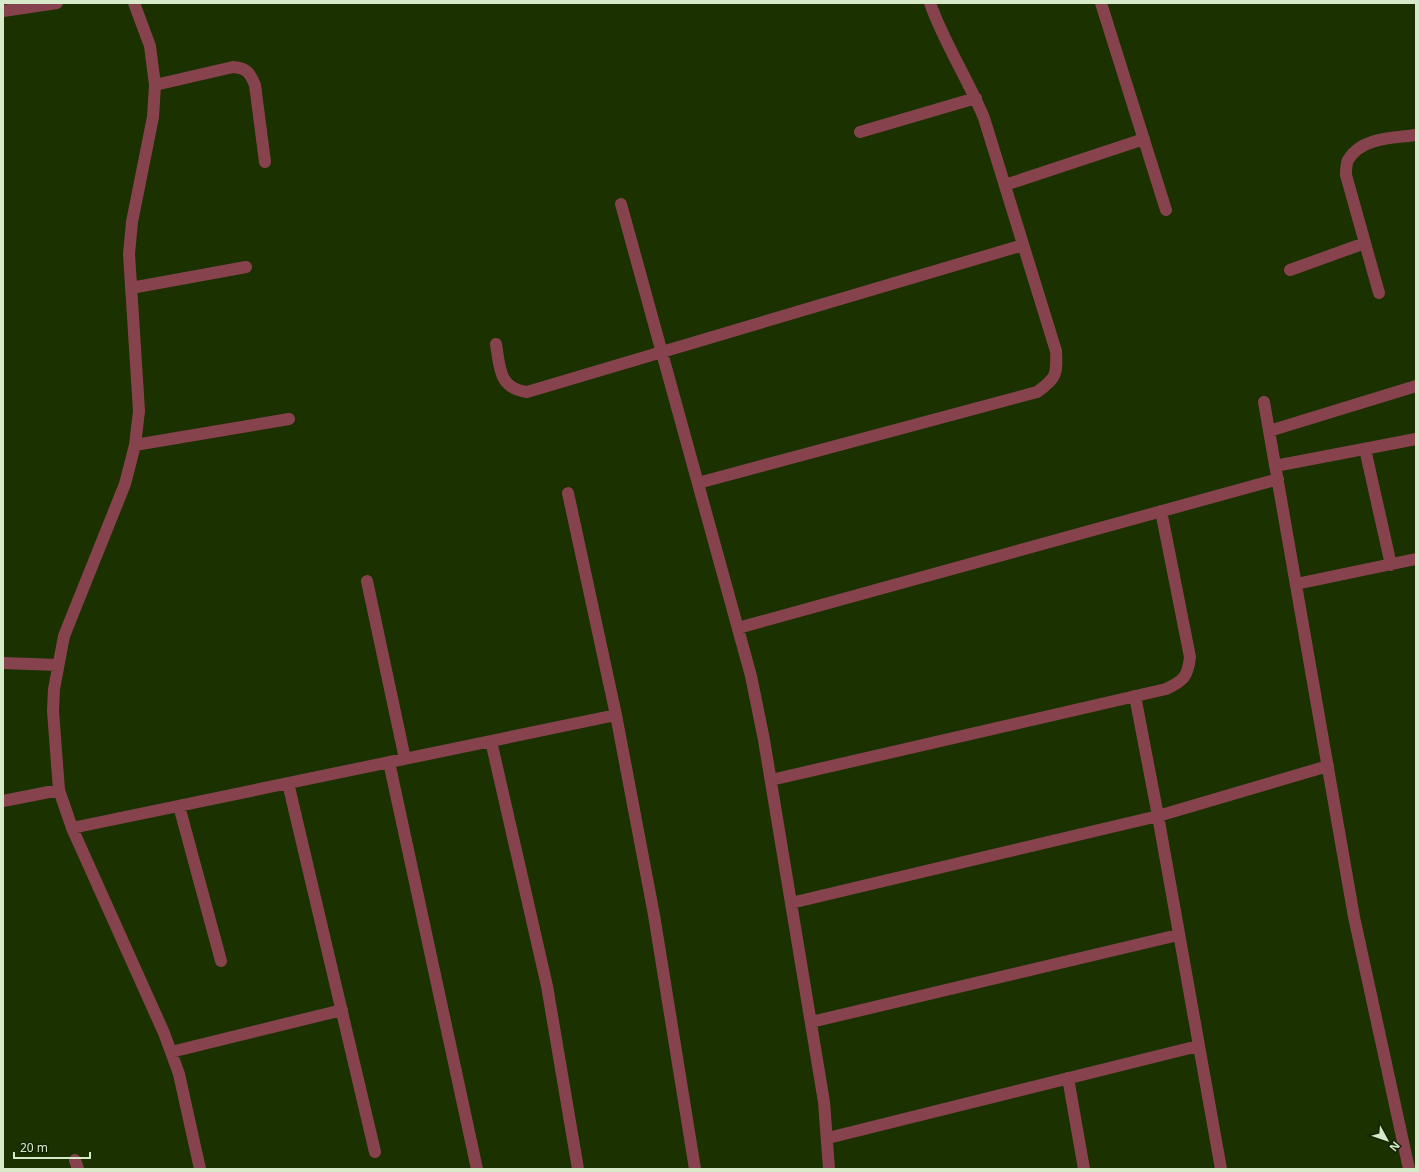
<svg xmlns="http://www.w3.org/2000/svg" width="1419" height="1172" font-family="'Noto Sans',sans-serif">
  <rect width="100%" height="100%" fill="#1b3100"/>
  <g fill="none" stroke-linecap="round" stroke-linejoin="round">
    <path stroke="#87434d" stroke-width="12" d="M 134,3 L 150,46 L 155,85 L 153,117 L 132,222 L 129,254 L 139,411 L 135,445 L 125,484 L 64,636 L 54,689 L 53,711 L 59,790 L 72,828 L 164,1033 L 179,1074 L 200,1169
      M 1101,3 L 1166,210
      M 3,11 L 57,3
      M 155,85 L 233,67 C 247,68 250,73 255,85 L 265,162
      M 860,132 L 976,98
      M 1005,185 L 1144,139
      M 621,204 L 751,676 L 764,740 L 824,1102 L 829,1169
      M 1290,270 L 1365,243
      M 131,288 L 246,267
      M 1379,293 L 1346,175 C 1346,171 1346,164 1348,160 C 1361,137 1394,138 1416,135
      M 496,344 C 500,367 498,388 527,392 L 1023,245
      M 1264,402 L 1354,917 L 1409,1169
      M 1269,431 L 1416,386
      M 135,445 L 289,419
      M 1365,449 L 1391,565
      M 1275,466 L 1416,439
      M 698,483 L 1037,392 C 1057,378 1057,374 1056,351 L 984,118 C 968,79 944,43 930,3
      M 568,493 L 616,715 L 654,915 L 695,1169
      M 367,581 L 405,759
      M 1296,584 L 1416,559
      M 738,628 L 1278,479
      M 3,663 L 58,665
      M 1135,696 L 1158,816 L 1221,1169
      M 491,741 L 547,986 L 578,1169
      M 389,762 L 477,1169
      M 771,780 L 1166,689 C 1183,681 1188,677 1190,657 L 1161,511
      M 288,783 L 375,1152
      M 3,801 L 59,790
      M 179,806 L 221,961
      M 72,828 L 616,715
      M 791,903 L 1158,816 L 1328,766
      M 811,1022 L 1178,935
      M 171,1052 L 342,1010
      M 1068,1078 L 1084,1169
      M 828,1138 L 1198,1046
      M 75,1160 L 78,1169"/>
  </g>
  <rect width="1419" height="1172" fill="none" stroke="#d6e9c8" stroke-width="8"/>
  <g transform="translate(1387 1140) rotate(130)" stroke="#152504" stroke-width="3" paint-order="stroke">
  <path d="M0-3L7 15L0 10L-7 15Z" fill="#d6e9c8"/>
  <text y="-6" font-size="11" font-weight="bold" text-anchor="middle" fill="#d6e9c8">N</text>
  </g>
  <path d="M14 1152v6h76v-6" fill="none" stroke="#d6e9c8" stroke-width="2"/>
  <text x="20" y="1152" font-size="12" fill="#d6e9c8" stroke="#152504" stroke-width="3" paint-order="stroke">20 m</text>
</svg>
